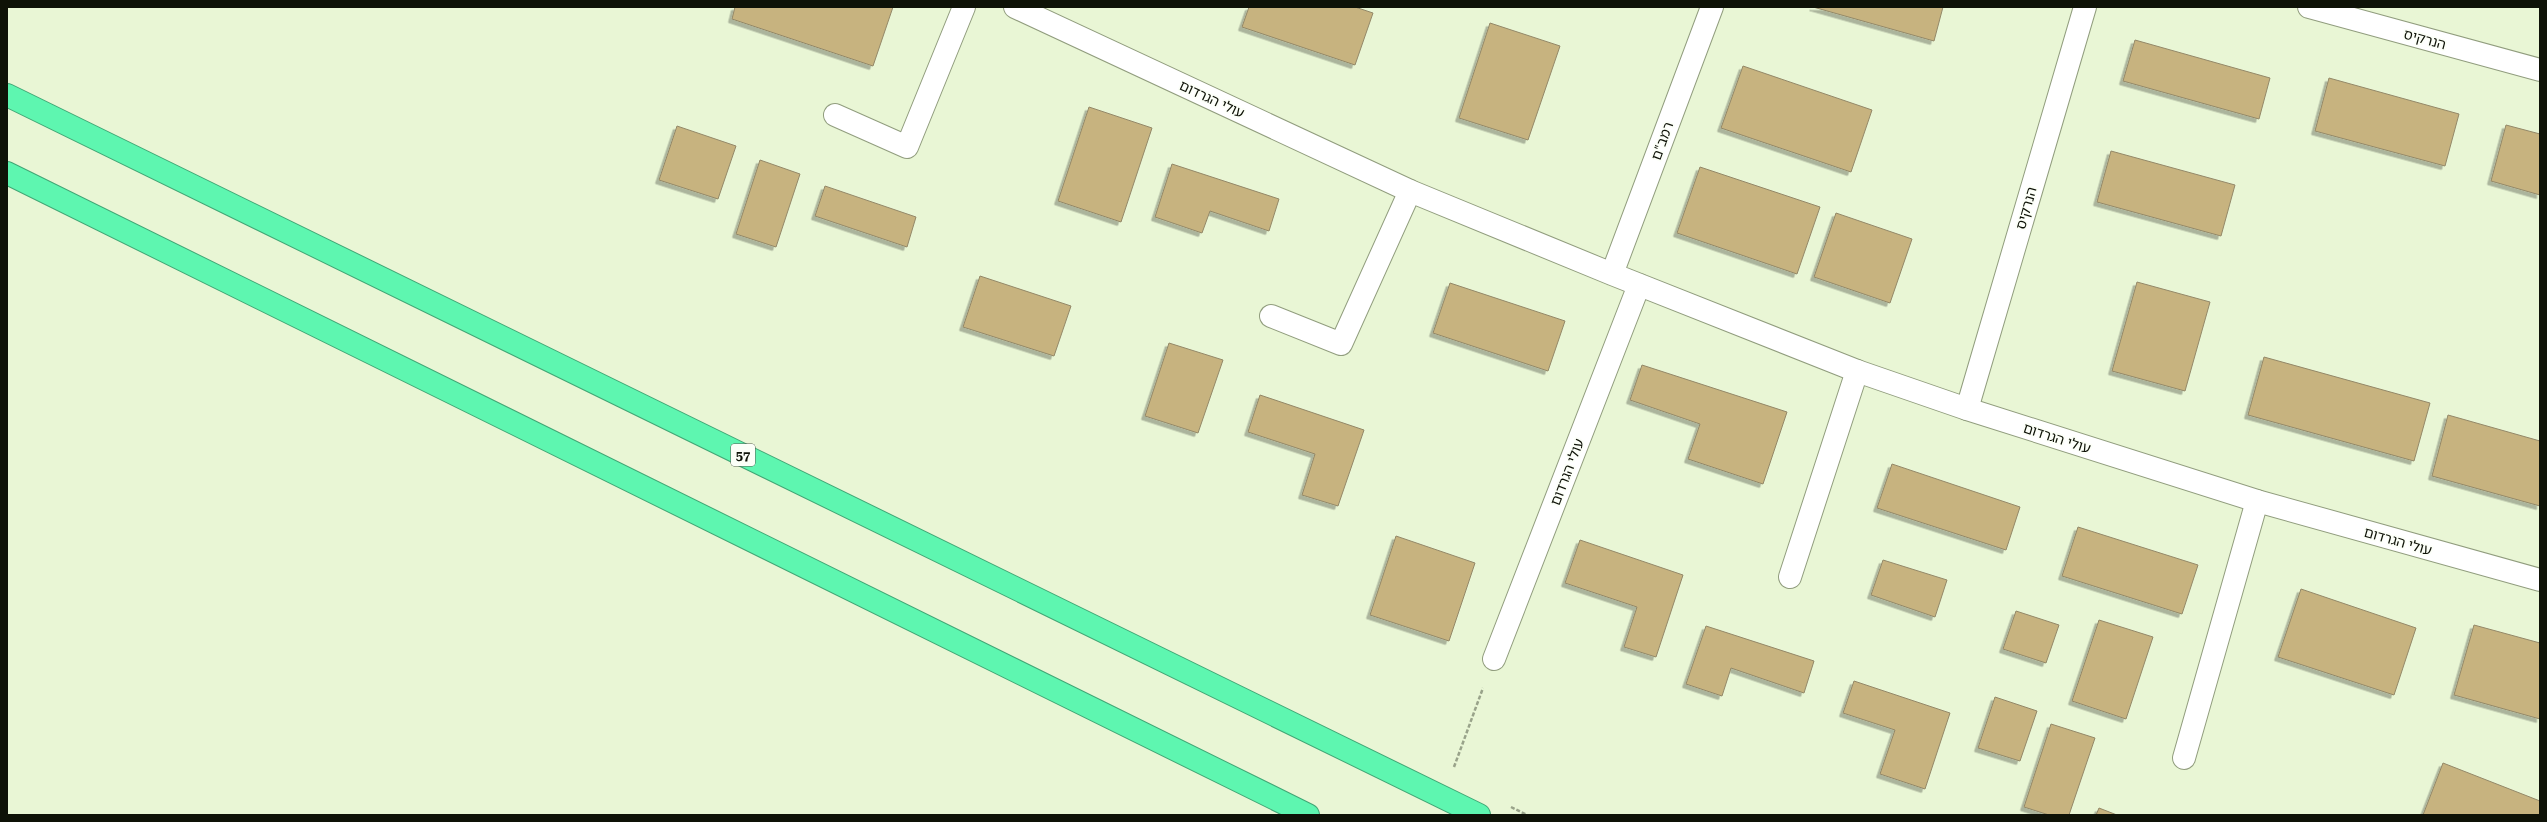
<svg xmlns="http://www.w3.org/2000/svg" width="2547" height="822" font-family="'Roboto Serif','Noto Sans Hebrew',serif">
  <defs>
    <filter id="shadow"><feDropShadow dx="-3.5" dy="3.5" stdDeviation="0" flood-color="#0004"/></filter>
  </defs>
  <rect width="100%" height="100%" fill="#e9f6d5"/>
  <path fill="#c7b37f" stroke="#938868" filter="url(#shadow)" d="M 735,7 L 893,7 L 873,66 L 732,19 Z
    M 1249,7 L 1355,7 L 1373,13 L 1355,65 L 1242,27 Z
    M 1813,7 L 1943,7 L 1934,41 Z
    M 1490,23 L 1560,46 L 1528,140 L 1459,118 Z
    M 2135,40 L 2270,78 L 2259,119 L 2123,81 Z
    M 1743,66 L 1872,110 L 1851,172 L 1721,128 Z
    M 2329,78 L 2459,114 L 2445,166 L 2315,131 Z
    M 1089,107 L 1152,128 L 1121,222 L 1058,201 Z
    M 2506,125 L 2540,134 L 2540,195 L 2491,181 Z
    M 677,126 L 736,146 L 718,199 L 659,180 Z
    M 2111,151 L 2235,185 L 2221,236 L 2097,202 Z
    M 760,160 L 800,174 L 776,247 L 736,234 Z
    M 1172,164 L 1279,199 L 1269,231 L 1210,211 L 1202,233 L 1155,217 Z
    M 1700,167 L 1820,207 L 1797,274 L 1677,233 Z
    M 825,186 L 916,217 L 907,247 L 815,216 Z
    M 1836,213 L 1912,239 L 1890,303 L 1814,277 Z
    M 980,276 L 1071,306 L 1054,356 L 963,327 Z
    M 2137,282 L 2210,302 L 2185,391 L 2112,371 Z
    M 1450,283 L 1565,321 L 1548,371 L 1433,333 Z
    M 1169,343 L 1223,360 L 1198,433 L 1145,416 Z
    M 2264,357 L 2430,403 L 2414,461 L 2248,415 Z
    M 1642,365 L 1787,412 L 1763,484 L 1688,459 L 1700,424 L 1630,400 Z
    M 1260,395 L 1364,430 L 1338,506 L 1302,495 L 1315,454 L 1248,432 Z
    M 2448,415 L 2540,441 L 2540,506 L 2432,476 Z
    M 1892,464 L 2020,507 L 2006,550 L 1877,508 Z
    M 2078,527 L 2198,565 L 2182,614 L 2062,576 Z
    M 1396,536 L 1475,563 L 1449,641 L 1370,615 Z
    M 1580,540 L 1683,575 L 1656,657 L 1624,647 L 1637,607 L 1565,583 Z
    M 1883,560 L 1947,580 L 1935,617 L 1871,595 Z
    M 2301,589 L 2416,628 L 2394,695 L 2278,657 Z
    M 2016,611 L 2059,625 L 2046,663 L 2003,649 Z
    M 2099,620 L 2153,637 L 2126,719 L 2072,701 Z
    M 2474,625 L 2540,643 L 2540,719 L 2454,695 Z
    M 1706,626 L 1814,661 L 1804,693 L 1731,668 L 1722,696 L 1686,684 Z
    M 1854,681 L 1950,713 L 1925,789 L 1880,774 L 1895,730 L 1843,713 Z
    M 1995,697 L 2037,711 L 2020,761 L 1978,748 Z
    M 2051,724 L 2095,738 L 2069,815 L 2049,815 L 2024,807 Z
    M 2443,763 L 2540,801 L 2540,815 L 2423,815 Z
    M 2099,808 L 2117,815 L 2096,815 Z"/>
  <g fill="none" stroke-linecap="round" stroke-linejoin="round">
    <defs>
      <path id="street" d="M 2309,7 L 2540,70
        M 835,115 L 907,147 L 964,7
        M 1271,316 L 1341,344 L 1410,191
        M 1967,409 L 2085,7
        M 1790,577 L 1857,371
        M 1494,659 L 1639,285
        M 2184,758 L 2257,501"/>
      <path id="secondary" d="M 1015,7 L 1410,191 L 1612,274 L 1857,371 L 1967,409 L 2257,501 L 2540,580
        M 1612,274 L 1712,7"/>
      <path id="highway" d="M 7,95 L 1479,815
        M 7,173 L 1308,815"/>
    </defs>
    <use href="#street" stroke="#919d7e" stroke-width="24"/>
    <use href="#secondary" stroke="#919d7e" stroke-width="24"/>
    <use href="#highway" stroke="#42a675" stroke-width="24"/>
    <path stroke="#99a38a" stroke-width="2.5" stroke-dasharray="4 2" stroke-linecap="butt" d="M 1454,767 L 1483,688
      M 1511,807 L 1527,815"/>
    <use href="#street" stroke="#fff" stroke-width="22"/>
    <use href="#secondary" stroke="#fff" stroke-width="22"/>
    <use href="#highway" stroke="#5ef6b0" stroke-width="22"/>
  </g>
  <g text-anchor="middle" dominant-baseline="central" stroke-width="3.5" stroke-linejoin="round" paint-order="stroke">
    <rect fill="#fcfff8" stroke="#55594f" stroke-width="1" x="731" y="444" width="24" height="22" rx="3"/>
    <g font-size="13" font-weight="bold" fill="#0e1207">
      <text x="743" y="455">57</text>
    </g>
    <g font-size="14" fill="#0e1207" stroke="#fcfff8">
      <text transform="translate(2425 39) rotate(15)">הנרקיס</text>
      <text transform="translate(1212 99) rotate(25)">עולי הגרדום</text>
      <text transform="translate(1662 141) rotate(-70)">רמב"ם</text>
      <text transform="translate(2026 208) rotate(-74)">הנרקיס</text>
      <text transform="translate(2057 438) rotate(18)">עולי הגרדום</text>
      <text transform="translate(1567 472) rotate(-69)">עולי הגרדום</text>
      <text transform="translate(2398 541) rotate(16)">עולי הגרדום</text>
    </g>
  </g>
  <rect width="2547" height="822" fill="none" stroke="#0e1207" stroke-width="16"/>
</svg>
